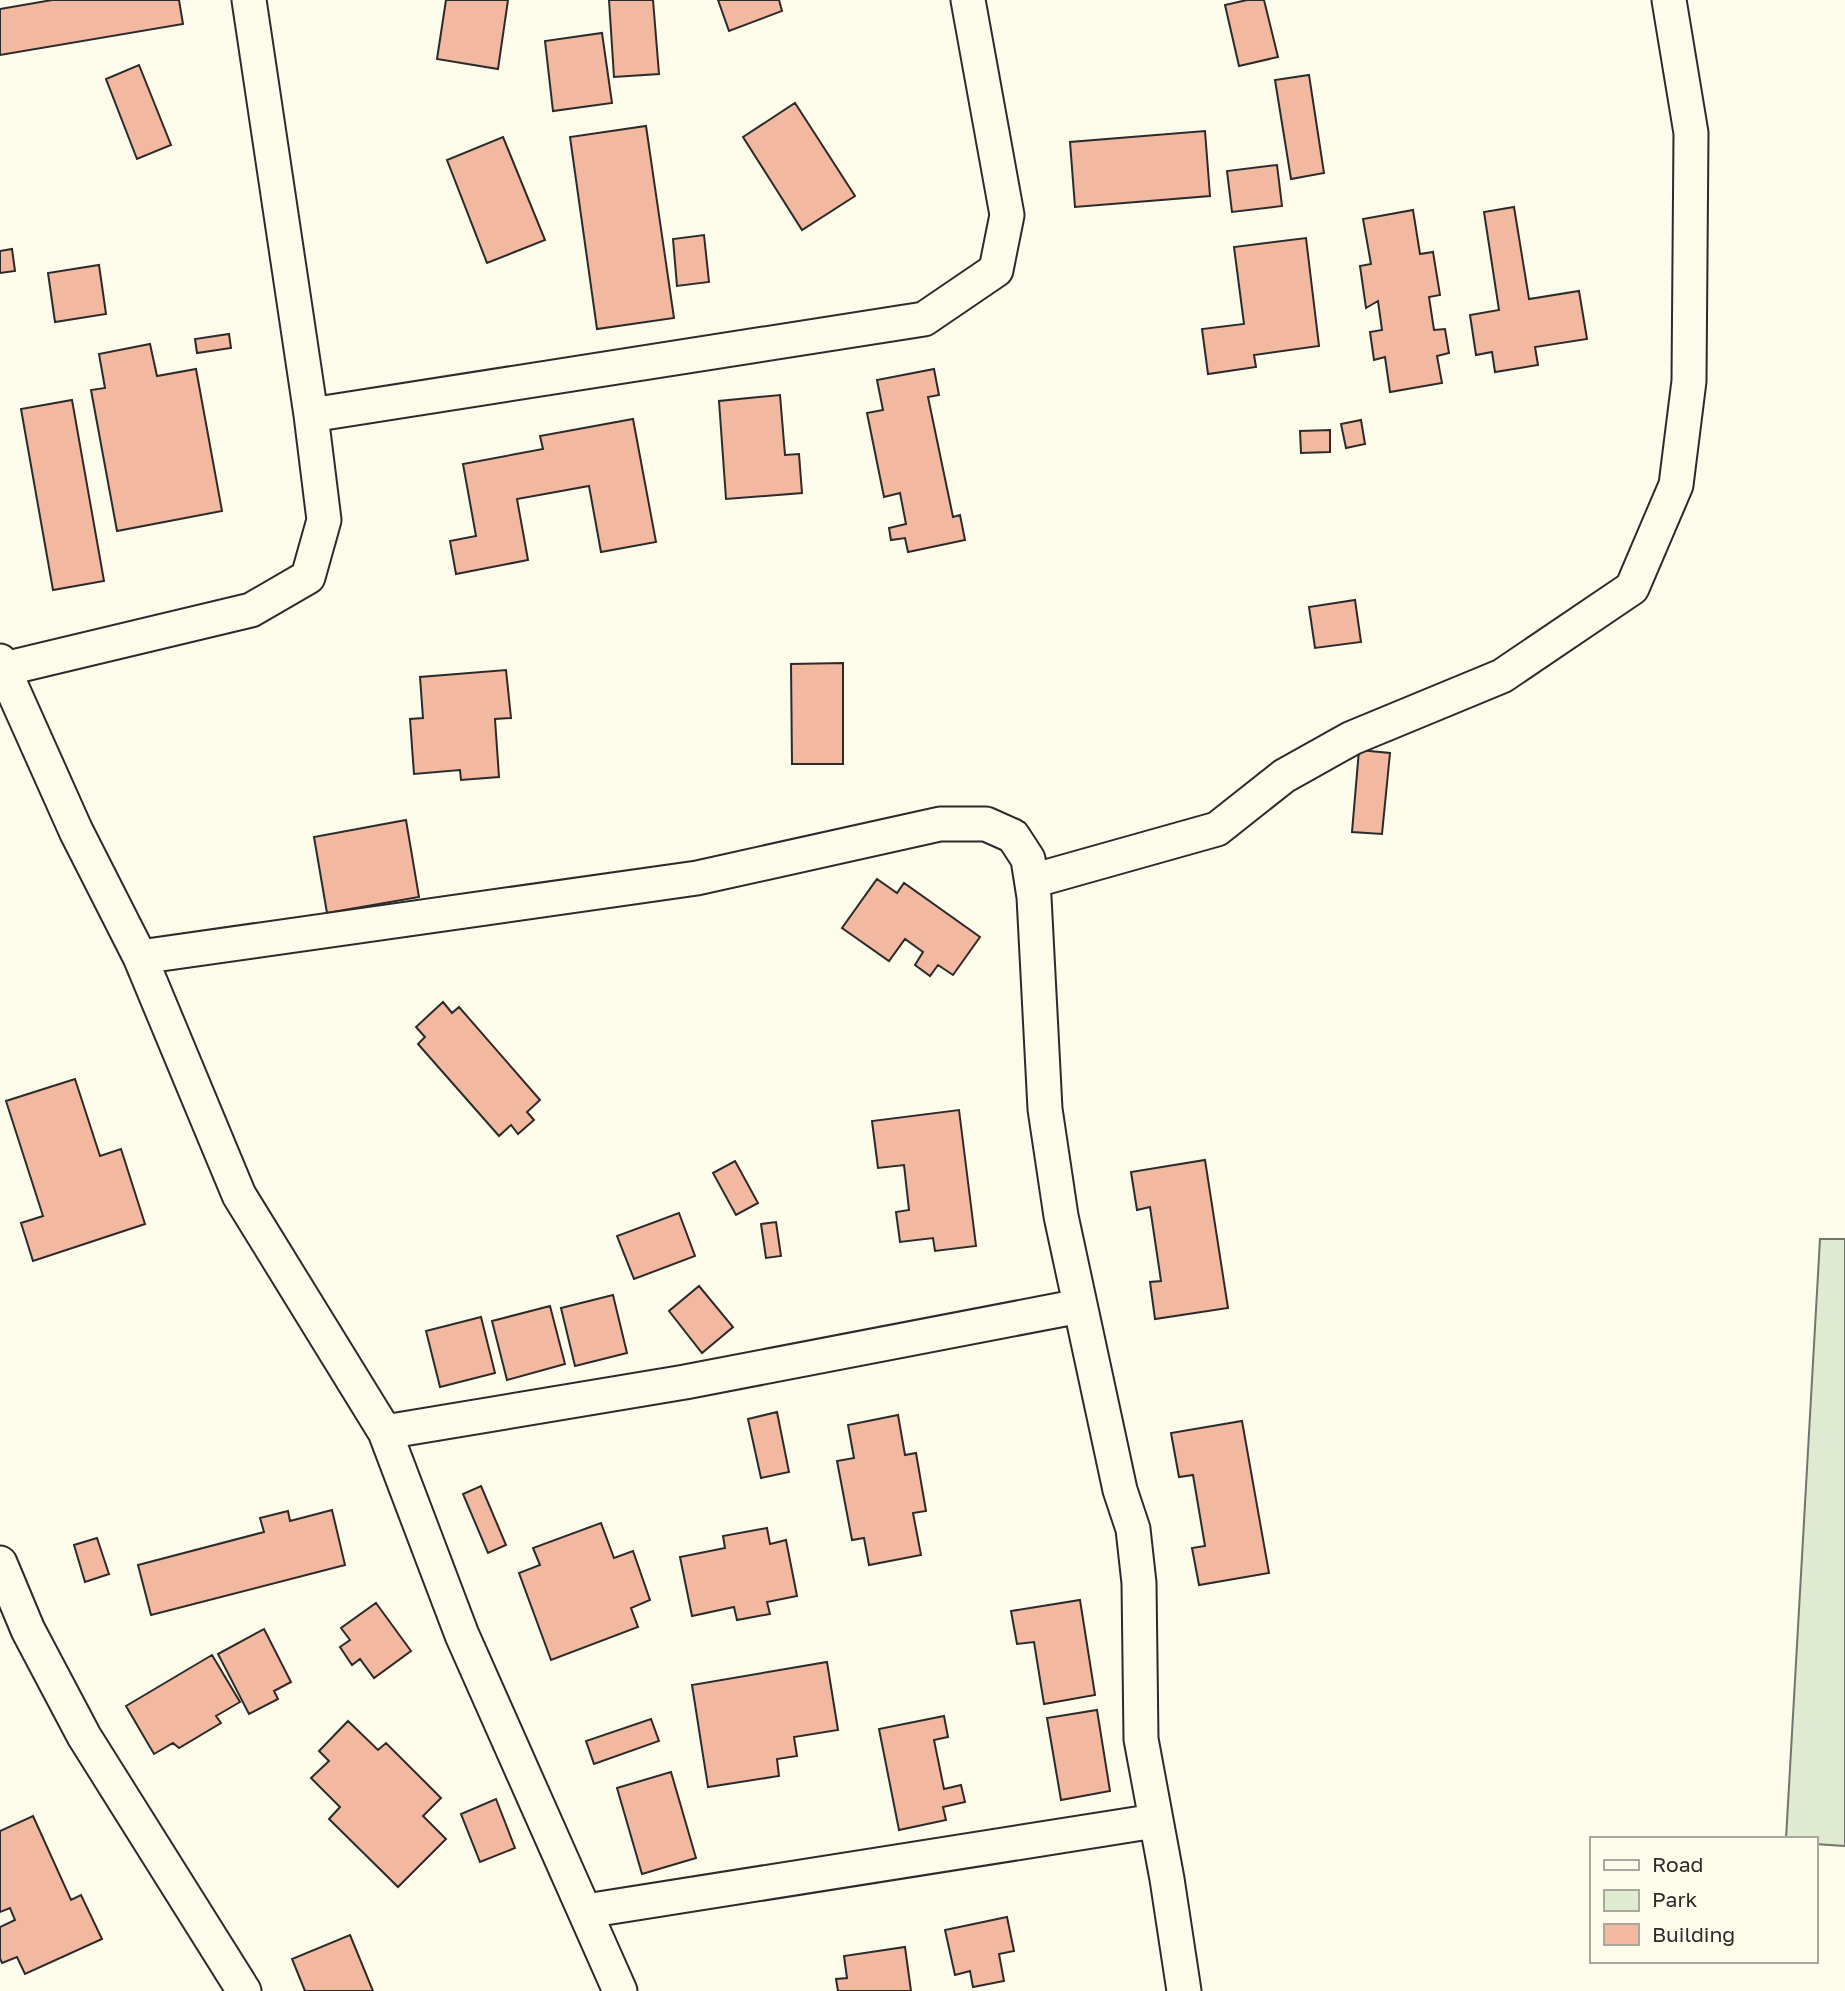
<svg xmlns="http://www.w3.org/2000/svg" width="1845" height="1991" font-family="'Golos Text',sans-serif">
  <rect width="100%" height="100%" fill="#fdfbea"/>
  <path fill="#deebd1" stroke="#74746e" stroke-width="2" d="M 1820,1239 L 1845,1239 L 1845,1846 L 1815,1844 L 1815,1839 L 1786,1839 Z"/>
  <path fill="#f2b8a0" stroke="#2b2b2b" stroke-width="2" d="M 52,0 L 179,0 L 183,24 L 0,55 L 0,9 Z
    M 446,0 L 508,0 L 498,69 L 437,59 Z
    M 609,0 L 653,0 L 659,74 L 614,77 Z
    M 718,0 L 779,0 L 782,11 L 729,31 Z
    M 1247,0 L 1264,0 L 1278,57 L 1239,66 L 1225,5 Z
    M 602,33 L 612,103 L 553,111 L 545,41 Z
    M 139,65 L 171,145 L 137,159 L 106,79 Z
    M 1309,75 L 1324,173 L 1291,179 L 1275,80 Z
    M 795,103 L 855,196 L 802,230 L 743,137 Z
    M 646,126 L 674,318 L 597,329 L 570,137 Z
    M 1205,131 L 1210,196 L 1075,207 L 1070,142 Z
    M 503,137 L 545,240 L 487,263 L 447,160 Z
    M 1277,165 L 1282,206 L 1232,212 L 1227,171 Z
    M 1514,207 L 1529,299 L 1579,291 L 1587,339 L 1535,347 L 1538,365 L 1495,372 L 1492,352 L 1476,355 L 1470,315 L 1499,310 L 1484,212 Z
    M 1413,210 L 1420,254 L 1433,252 L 1440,295 L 1429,297 L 1434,330 L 1445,329 L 1449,353 L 1437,356 L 1442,383 L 1390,392 L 1385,357 L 1374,360 L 1370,332 L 1382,330 L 1378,301 L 1366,308 L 1360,266 L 1371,264 L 1363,219 Z
    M 704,235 L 709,282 L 677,286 L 673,239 Z
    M 1306,238 L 1319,346 L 1254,355 L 1256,367 L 1208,374 L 1202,329 L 1244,324 L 1234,247 Z
    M 12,249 L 15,271 L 0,273 L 0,251 Z
    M 99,265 L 106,314 L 55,322 L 48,273 Z
    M 229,334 L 231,348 L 197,353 L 195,339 Z
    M 150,344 L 157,376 L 196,369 L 222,511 L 117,531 L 91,390 L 105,388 L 99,354 Z
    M 934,369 L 939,395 L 928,397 L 953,517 L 960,515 L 965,540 L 908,552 L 905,538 L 891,540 L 889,528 L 906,524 L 900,493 L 884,497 L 867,413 L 883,410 L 877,380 Z
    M 780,395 L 785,455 L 799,454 L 802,493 L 726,499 L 719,401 Z
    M 72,400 L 104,581 L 53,590 L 21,409 Z
    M 633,419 L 656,542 L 601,552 L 589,486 L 517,499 L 528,560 L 456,574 L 450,541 L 476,536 L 463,464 L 543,449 L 540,436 Z
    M 1361,420 L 1365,444 L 1346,448 L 1341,424 Z
    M 1330,430 L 1330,452 L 1301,453 L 1300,431 Z
    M 1355,600 L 1361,642 L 1315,648 L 1309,607 Z
    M 843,663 L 843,764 L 792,764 L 791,664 Z
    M 506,670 L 511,718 L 495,719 L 499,777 L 461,780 L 460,770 L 414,774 L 410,719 L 423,718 L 420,677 Z
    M 1359,750 L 1390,753 L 1382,834 L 1352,832 Z
    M 406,820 L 419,897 L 327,913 L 314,837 Z
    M 877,879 L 897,893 L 904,883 L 980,937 L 953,975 L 938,965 L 930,976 L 915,965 L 923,952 L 905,939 L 889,961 L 842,928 Z
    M 443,1002 L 452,1013 L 459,1007 L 540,1100 L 527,1112 L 534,1120 L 518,1134 L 511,1125 L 499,1136 L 418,1044 L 425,1037 L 416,1027 Z
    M 75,1079 L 100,1156 L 121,1149 L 145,1224 L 33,1261 L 21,1223 L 43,1216 L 6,1101 Z
    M 959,1110 L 976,1246 L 935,1251 L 933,1238 L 900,1242 L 896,1212 L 909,1210 L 904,1165 L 878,1168 L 872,1121 Z
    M 1205,1160 L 1228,1308 L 1155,1319 L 1150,1282 L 1161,1281 L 1150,1207 L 1137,1210 L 1131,1172 Z
    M 735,1161 L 758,1203 L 736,1215 L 713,1173 Z
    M 679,1213 L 695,1256 L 634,1279 L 617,1236 Z
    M 776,1222 L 781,1256 L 766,1258 L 761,1224 Z
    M 699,1286 L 733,1327 L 702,1353 L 669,1311 Z
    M 613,1295 L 627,1353 L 575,1366 L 561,1308 Z
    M 550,1306 L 565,1364 L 507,1380 L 492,1321 Z
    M 481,1317 L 495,1373 L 440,1387 L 426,1331 Z
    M 777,1412 L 789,1472 L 761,1478 L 748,1419 Z
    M 898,1415 L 905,1455 L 916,1453 L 926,1511 L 913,1513 L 921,1555 L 869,1565 L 864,1538 L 852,1540 L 837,1461 L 854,1458 L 848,1425 Z
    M 1242,1421 L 1269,1573 L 1199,1585 L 1192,1548 L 1205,1546 L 1193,1475 L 1179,1477 L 1171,1433 Z
    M 481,1486 L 506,1545 L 488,1553 L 463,1494 Z
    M 332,1510 L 345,1565 L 151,1615 L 138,1565 L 264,1532 L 260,1518 L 288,1511 L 290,1521 Z
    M 601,1523 L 614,1558 L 633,1551 L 650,1600 L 631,1608 L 638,1627 L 551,1660 L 519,1573 L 540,1565 L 533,1548 Z
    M 767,1528 L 770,1544 L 786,1540 L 797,1596 L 767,1602 L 770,1614 L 737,1620 L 734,1607 L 692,1616 L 680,1557 L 725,1548 L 723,1536 Z
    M 97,1538 L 109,1574 L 85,1582 L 74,1545 Z
    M 1080,1600 L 1095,1695 L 1044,1704 L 1034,1642 L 1017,1644 L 1011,1611 Z
    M 376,1603 L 411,1651 L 374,1678 L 360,1659 L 352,1665 L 340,1647 L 350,1640 L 341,1628 Z
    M 264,1629 L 291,1682 L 274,1691 L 278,1699 L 249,1714 L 218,1654 Z
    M 212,1655 L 240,1702 L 216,1716 L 221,1723 L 179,1748 L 173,1743 L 154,1754 L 126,1706 Z
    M 827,1662 L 838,1730 L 794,1737 L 797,1756 L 777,1759 L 779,1776 L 708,1787 L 692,1685 Z
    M 1097,1710 L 1110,1791 L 1061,1800 L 1047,1718 Z
    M 944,1716 L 948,1737 L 934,1740 L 944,1789 L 961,1785 L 965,1802 L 943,1807 L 946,1820 L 899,1830 L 879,1729 Z
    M 651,1719 L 659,1741 L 594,1764 L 586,1741 Z
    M 348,1721 L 378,1750 L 386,1743 L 441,1798 L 423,1816 L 446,1839 L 398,1887 L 329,1819 L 340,1807 L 311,1778 L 329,1761 L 319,1751 Z
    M 671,1772 L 696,1858 L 642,1874 L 617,1788 Z
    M 496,1799 L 515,1848 L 480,1862 L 461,1814 Z
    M 33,1816 L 71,1900 L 81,1895 L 102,1939 L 25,1974 L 17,1957 L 2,1963 L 0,1958 L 0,1927 L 15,1920 L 10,1908 L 0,1912 L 0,1831 Z
    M 1007,1917 L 1014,1951 L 999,1954 L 1004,1981 L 973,1987 L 970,1971 L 955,1975 L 945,1930 Z
    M 350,1935 L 373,1991 L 305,1991 L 292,1959 Z
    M 905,1947 L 911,1991 L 838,1991 L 836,1979 L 847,1978 L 844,1956 Z"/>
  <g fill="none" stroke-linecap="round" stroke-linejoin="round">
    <defs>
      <path id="minor" d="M 249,0 L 311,415 L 924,319 L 996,270 L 1007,215 L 968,0
        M 0,661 L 76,831 L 140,957 L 239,1195 L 385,1432 L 462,1635 L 620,1991
        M 4,669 L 251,610 L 308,577 L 324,520 L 311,415
        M 1032,881 L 1217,829 L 1284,776 L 1352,738 L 1502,676 L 1632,588 L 1676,485 L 1689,381 L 1691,133 L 1669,0
        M 140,957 L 697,878 L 940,824 L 986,824 L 1013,836 L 1028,859 L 1034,897 L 1045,1109 L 1061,1216 L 1120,1490 L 1133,1529 L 1139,1583 L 1141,1739 L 1167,1879 L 1184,1991
        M 385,1432 L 685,1382 L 1080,1306
        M 0,1563 L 28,1630 L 84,1736 L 244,1991
        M 586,1911 L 1155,1821"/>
    </defs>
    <use href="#minor" stroke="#2b2b2b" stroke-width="37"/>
    <use href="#minor" stroke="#fdfbea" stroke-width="33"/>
  </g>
  <rect x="1590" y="1837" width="228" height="126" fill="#fdfbea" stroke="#a9a89e" stroke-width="2"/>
  <rect x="1604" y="1860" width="35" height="10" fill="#fdfbea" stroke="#a9a89e" stroke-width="2"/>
  <text x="1652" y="1872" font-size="21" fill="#2b2b2b">Road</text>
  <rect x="1604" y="1890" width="35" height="21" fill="#deebd1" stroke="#a9a89e" stroke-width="2"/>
  <text x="1652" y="1907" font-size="21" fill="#2b2b2b">Park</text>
  <rect x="1604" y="1924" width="35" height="21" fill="#f2b8a0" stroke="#a9a89e" stroke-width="2"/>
  <text x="1652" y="1942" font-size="21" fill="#2b2b2b">Building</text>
</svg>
